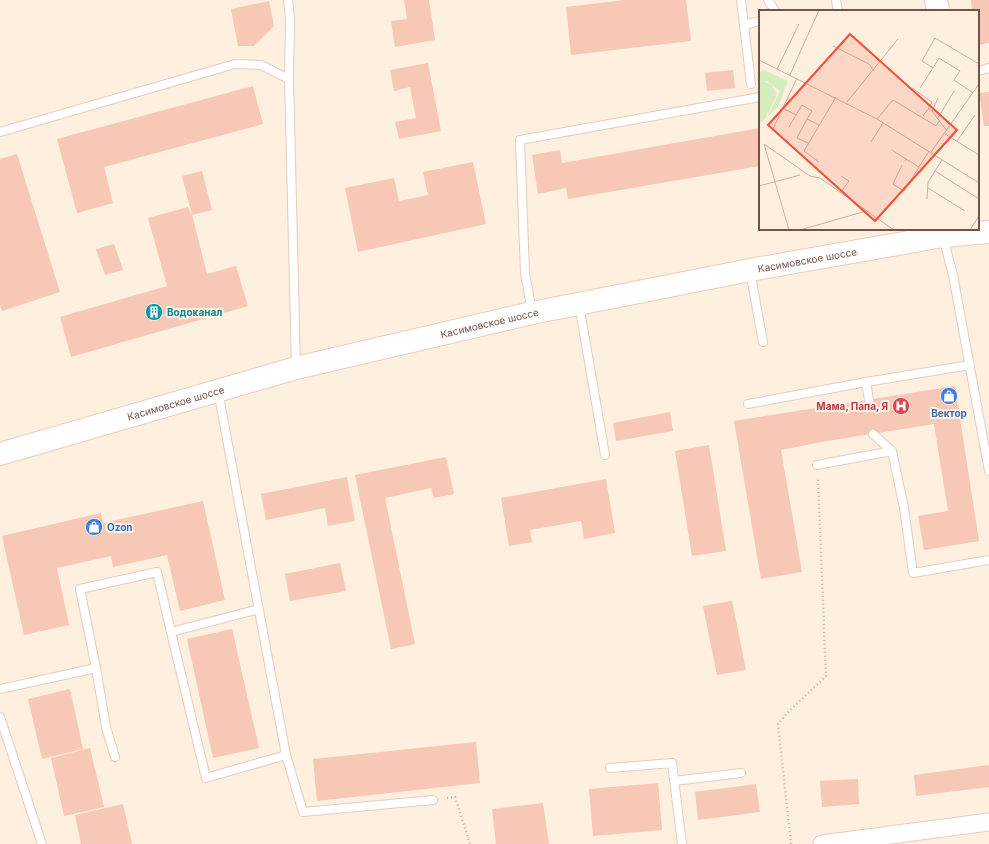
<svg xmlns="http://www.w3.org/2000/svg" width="989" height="844" font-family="Inter,sans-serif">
  <rect width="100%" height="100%" fill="#feefdf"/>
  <path fill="#f6c8b5" d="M 404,0 L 429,0 L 435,40 L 395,47 L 391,21 L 407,19 Z
    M 625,0 L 686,0 L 691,41 L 571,55 L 566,7 Z
    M 971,0 L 989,0 L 989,43 L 978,45 L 978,11 L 972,11 Z
    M 269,1 L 274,26 L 254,46 L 238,46 L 231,9 Z
    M 428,63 L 441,131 L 399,139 L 395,122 L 416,118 L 410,87 L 394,91 L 390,70 Z
    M 733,70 L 735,88 L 707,91 L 705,73 Z
    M 253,86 L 263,124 L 104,167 L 113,203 L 77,213 L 57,139 Z
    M 989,92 L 989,126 L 984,126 L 979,93 Z
    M 760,128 L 760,166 L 568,199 L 566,188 L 538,194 L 532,155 L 560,150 L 562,163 Z
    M 17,154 L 60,292 L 2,311 L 0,305 L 0,159 Z
    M 473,162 L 486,224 L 358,252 L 345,188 L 394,178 L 399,201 L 428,195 L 423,172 Z
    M 202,171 L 212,210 L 192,215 L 182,176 Z
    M 188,207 L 192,215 L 207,274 L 236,266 L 248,306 L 71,357 L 60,317 L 167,286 L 148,218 Z
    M 114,244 L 123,270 L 105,275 L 96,249 Z
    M 955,386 L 979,541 L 924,550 L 918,516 L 948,511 L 934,424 L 821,442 L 781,450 L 802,572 L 761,579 L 734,421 Z
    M 670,412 L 673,431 L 616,441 L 613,423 Z
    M 709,445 L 726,551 L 692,556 L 675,451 Z
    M 446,457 L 454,494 L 434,498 L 431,488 L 385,498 L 415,644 L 391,649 L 355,475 Z
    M 347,477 L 355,521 L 328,526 L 325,508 L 266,520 L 261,494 Z
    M 606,479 L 615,533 L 584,539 L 581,521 L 530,530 L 532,542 L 509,546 L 501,498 Z
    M 203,501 L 225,600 L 180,611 L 167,555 L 113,567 L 111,556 L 57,568 L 69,625 L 24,635 L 2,536 L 101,513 L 103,523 Z
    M 340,563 L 346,591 L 290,601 L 285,574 Z
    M 732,601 L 746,670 L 717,675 L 703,606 Z
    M 232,629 L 259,748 L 213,758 L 187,639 Z
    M 70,689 L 83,749 L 42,759 L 28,699 Z
    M 476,742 L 480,783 L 317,801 L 313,759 Z
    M 90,748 L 104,807 L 64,816 L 51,758 Z
    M 989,765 L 989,787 L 916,796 L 914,775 Z
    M 858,779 L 859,804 L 822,807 L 820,781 Z
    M 658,783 L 662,830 L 593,836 L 589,789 Z
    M 756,784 L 760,812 L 698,820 L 695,792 Z
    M 543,803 L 549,844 L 496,844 L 492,809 Z
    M 123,804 L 132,844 L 81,844 L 75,815 Z"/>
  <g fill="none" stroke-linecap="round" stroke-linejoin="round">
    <defs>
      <path id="lane" d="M 288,0 L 290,18 L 289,79 L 296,367
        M 741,0 L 744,25
        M 768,0 L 775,11
        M 836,0 L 838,11
        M 978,71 L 989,68
        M 751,84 L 744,25 L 760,21
        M 0,132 L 235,64 L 261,65 L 289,79
        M 943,237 L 953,275 L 989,471
        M 750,271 L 763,342
        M 579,304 L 605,455
        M 532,312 L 525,273 L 520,140 L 760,97
        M 218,391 L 286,755 L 303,812 L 433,800
        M 869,400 L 866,382 L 970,365
        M 748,404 L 866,382
        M 873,434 L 892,451 L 904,508 L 913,573 L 989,560
        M 817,465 L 892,451
        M 259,609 L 171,632 L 206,778 L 286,755
        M 96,668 L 106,727 L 115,757
        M 0,689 L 96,668 L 80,589 L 157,572 L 171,632
        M 0,717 L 42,844
        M 610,768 L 672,763 L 682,844
        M 674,781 L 741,773"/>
      <path id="street" d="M 822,844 L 989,822"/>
      <g id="secondary">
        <path d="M 936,0 L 938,11"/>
        <path id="s1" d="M 0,454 L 296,368 L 532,313 L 750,270 L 943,236 L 989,232"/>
      </g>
    </defs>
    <use href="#lane" stroke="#e5ccbe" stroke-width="10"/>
    <use href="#street" stroke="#e5ccbe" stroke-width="19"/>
    <use href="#secondary" stroke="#ebccba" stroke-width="24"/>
    <path stroke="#dbab98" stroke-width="2.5" stroke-dasharray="1 3" stroke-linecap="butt" d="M 447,798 L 455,797 L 470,844
      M 791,844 L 778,724 L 787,713 L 826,676 L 818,479"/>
    <use href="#lane" stroke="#fff" stroke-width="8"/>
    <use href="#street" stroke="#fff" stroke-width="17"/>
    <use href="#secondary" stroke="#fff" stroke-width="22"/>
  </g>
  <defs>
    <symbol id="building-disc" viewBox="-11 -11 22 22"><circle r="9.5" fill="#0f9aa8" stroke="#fff3e8"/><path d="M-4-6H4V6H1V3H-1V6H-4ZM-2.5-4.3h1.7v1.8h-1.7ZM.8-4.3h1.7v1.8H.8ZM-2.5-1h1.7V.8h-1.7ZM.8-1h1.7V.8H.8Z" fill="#fff"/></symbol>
    <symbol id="shop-disc" viewBox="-11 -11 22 22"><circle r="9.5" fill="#3f7fe0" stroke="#fff3e8"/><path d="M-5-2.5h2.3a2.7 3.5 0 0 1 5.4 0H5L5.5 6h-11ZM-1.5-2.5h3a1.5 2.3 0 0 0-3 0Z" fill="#fff"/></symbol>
    <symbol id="hospital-disc" viewBox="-11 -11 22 22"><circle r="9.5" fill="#e0444e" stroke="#fff3e8"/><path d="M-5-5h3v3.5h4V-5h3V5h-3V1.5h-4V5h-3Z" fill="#fff"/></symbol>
  </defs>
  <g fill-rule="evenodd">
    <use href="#building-disc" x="144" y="302" width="20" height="20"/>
    <use href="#shop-disc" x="939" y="386" width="20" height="20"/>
    <use href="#hospital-disc" x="891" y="396" width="20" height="20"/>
    <use href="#shop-disc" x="84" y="517" width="20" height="20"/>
  </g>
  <g text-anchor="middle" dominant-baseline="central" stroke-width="4" stroke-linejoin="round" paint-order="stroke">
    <g font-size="10" fill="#775145" stroke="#fff3e8">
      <text stroke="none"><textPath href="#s1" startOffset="831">Касимовское шоссе</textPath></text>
      <text stroke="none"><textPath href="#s1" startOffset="507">Касимовское шоссе</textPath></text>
      <text stroke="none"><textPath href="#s1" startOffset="183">Касимовское шоссе</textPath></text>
    </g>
    <g font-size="10" font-weight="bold" fill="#0d838f" stroke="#fff3e8" text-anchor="start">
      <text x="167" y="312">Водоканал</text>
    </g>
    <g font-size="10" font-weight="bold" fill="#be3a42" stroke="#fff3e8" text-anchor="end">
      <text x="888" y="406">Мама, Папа, Я</text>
    </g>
    <g font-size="10" font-weight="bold" fill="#366cbe" stroke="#fff3e8">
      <text x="949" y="413">Вектор</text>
      <text x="107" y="527" text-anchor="start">Ozon</text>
    </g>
  </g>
  <g transform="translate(759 10)">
    <rect width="220" height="220" fill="#feefdf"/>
    <path d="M 5,60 L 29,71 L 19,97 L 8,107 L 21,81 L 8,71 L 0,71 L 0,63 ZM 4,71 L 13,75 L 18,85 L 6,109 L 0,114 L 0,72 Z" fill="#d5edbd"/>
    <path fill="none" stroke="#c8b0a1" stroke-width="1" d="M 74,36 L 110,54 L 115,61M 0,50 L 118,109 L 220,173M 18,59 L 40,14M 31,65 L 60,0M 153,78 L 173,92 L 169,99M 161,78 L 174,58M 214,83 L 195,70 L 201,61 L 180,48 L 174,58 L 163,51 L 176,28 L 220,54M 88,92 L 139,29M 23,98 L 37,105 L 43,95 L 53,101 L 48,109M 173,101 L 179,88M 164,106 L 169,99 L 173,101 L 188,121M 179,108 L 195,81M 118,109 L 134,90 L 177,116 L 181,110M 30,117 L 37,105M 13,121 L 38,68M 186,124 L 220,145M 198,131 L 216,105M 112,132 L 124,113M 49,133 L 38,128 L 48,109 L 60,115M 5,134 L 51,166 L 61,168 L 135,220M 5,134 L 30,220M 133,140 L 147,149M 172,142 L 220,74M 183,150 L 176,161 L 220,189M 146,151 L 147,149 L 160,157M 60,152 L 45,141 L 77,87M 143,155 L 134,174 L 145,181 L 170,141M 0,176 L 41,165M 169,178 L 206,201M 81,183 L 90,171 L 82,166M 168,189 L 169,172 L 176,161M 41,220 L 107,201M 211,220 L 220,206"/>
    <path fill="#f44f39" fill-opacity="0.15" stroke="#f44f39" stroke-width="2" d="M 91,24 L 198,120 L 116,211 L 9,115 Z"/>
    <rect width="220" height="220" fill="none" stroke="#775145" stroke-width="2"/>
  </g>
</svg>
